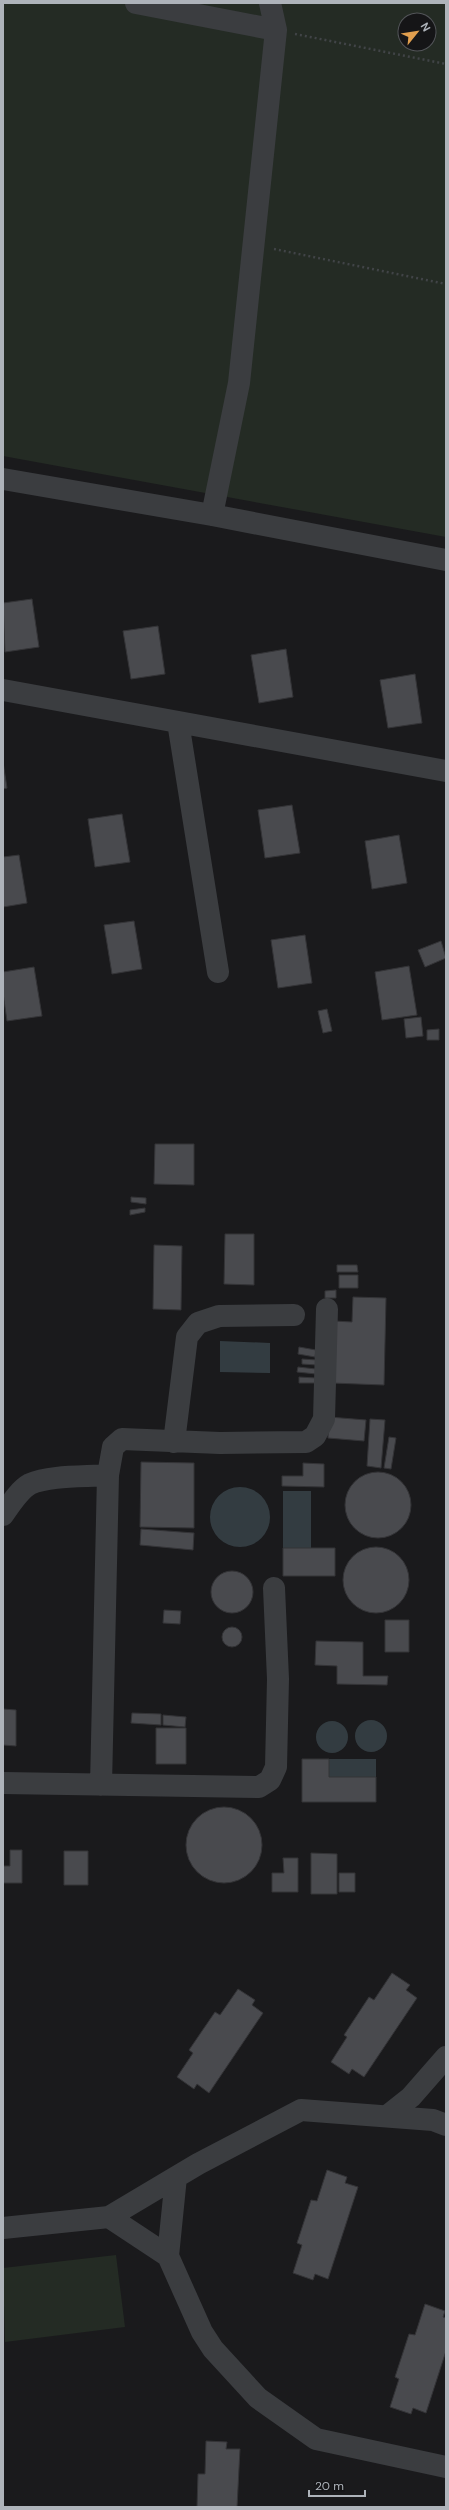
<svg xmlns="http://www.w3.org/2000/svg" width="449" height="2510" font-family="'DM Sans',sans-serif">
  <rect width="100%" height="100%" fill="#1a1a1c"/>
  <path fill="#242b24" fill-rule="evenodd" d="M 3,3 L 446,3 L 446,537 L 3,456 ZM 405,20 L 429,20 L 429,44 L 405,44 Z
    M 116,2255 L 125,2327 L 5,2342 L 3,2268 Z"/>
  <path fill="#333c41" d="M 220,1341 L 270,1343 L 270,1373 L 220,1372 Z
    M210 1517a30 30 0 1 1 60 0a30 30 0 1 1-60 0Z
    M 283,1491 L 311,1491 L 311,1549 L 283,1548 Z
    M355 1736a16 16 0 1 1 32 0a16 16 0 1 1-32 0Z
    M316 1737a16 16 0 1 1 32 0a16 16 0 1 1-32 0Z
    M 329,1759 L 376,1759 L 376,1777 L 329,1777 Z"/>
  <path fill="#494a4e" stroke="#343437" d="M 32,599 L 39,647 L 5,652 L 3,603 Z
    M 158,626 L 165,674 L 131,679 L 123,631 Z
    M 286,649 L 293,697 L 259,703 L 251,655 Z
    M 415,674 L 422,723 L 388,728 L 380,680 Z
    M 3,762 L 7,788 L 3,789 Z
    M 292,805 L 300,853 L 265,858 L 258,810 Z
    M 122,814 L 130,862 L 95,867 L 88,819 Z
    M 399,835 L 407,883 L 372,889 L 365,841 Z
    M 19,855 L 27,903 L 3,907 L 3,857 Z
    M 134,921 L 142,969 L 112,974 L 104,925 Z
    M 305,935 L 312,983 L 278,988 L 271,940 Z
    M 441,941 L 446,958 L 425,967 L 418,950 Z
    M 409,966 L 417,1015 L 382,1020 L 375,972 Z
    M 34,967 L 42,1016 L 7,1021 L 3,993 L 3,972 Z
    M 327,1009 L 332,1031 L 323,1033 L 318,1011 Z
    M 421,1017 L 423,1036 L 406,1038 L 404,1019 Z
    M 439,1029 L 439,1040 L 427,1040 L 427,1030 Z
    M 155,1144 L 194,1144 L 194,1185 L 154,1184 Z
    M 131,1197 L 146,1198 L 146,1204 L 131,1202 Z
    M 145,1208 L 145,1212 L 130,1215 L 130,1210 Z
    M 225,1234 L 254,1234 L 254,1285 L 224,1284 Z
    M 154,1245 L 182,1246 L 181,1310 L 153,1309 Z
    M 337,1265 L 357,1265 L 358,1272 L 337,1272 Z
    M 339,1275 L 358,1275 L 358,1288 L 339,1288 Z
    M 336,1290 L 336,1298 L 325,1298 L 325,1291 Z
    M 353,1297 L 386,1298 L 384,1385 L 332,1383 L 334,1321 L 352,1322 Z
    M 299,1347 L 316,1350 L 315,1357 L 298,1354 Z
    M 302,1359 L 317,1360 L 317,1365 L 302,1364 Z
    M 298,1367 L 316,1369 L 316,1374 L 297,1372 Z
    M 299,1377 L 316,1378 L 316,1383 L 299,1383 Z
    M 329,1417 L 366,1420 L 364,1441 L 328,1438 Z
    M 370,1419 L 385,1420 L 381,1468 L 367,1466 Z
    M 389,1437 L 396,1438 L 391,1469 L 384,1468 Z
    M 141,1462 L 194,1463 L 194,1528 L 140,1527 Z
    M 303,1463 L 324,1464 L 324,1487 L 282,1486 L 282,1476 L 303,1476 Z
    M345 1505a33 33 0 1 1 66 0a33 33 0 1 1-66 0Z
    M 141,1529 L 194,1533 L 193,1550 L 140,1545 Z
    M343 1580a33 33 0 1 1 66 0a33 33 0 1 1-66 0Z
    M 283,1548 L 335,1548 L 335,1576 L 283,1576 Z
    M211 1592a21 21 0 1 1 42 0a21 21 0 1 1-42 0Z
    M 164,1610 L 181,1611 L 180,1624 L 163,1623 Z
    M 385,1620 L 409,1620 L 409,1652 L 385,1652 Z
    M222 1637a10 10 0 1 1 20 0a10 10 0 1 1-20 0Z
    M 316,1641 L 363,1642 L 363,1676 L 388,1676 L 387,1685 L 337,1684 L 337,1666 L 315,1665 Z
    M 3,1709 L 16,1710 L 16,1746 L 3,1745 Z
    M 132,1713 L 161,1714 L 161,1725 L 131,1723 Z
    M 163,1715 L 186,1717 L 185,1727 L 163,1725 Z
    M 156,1728 L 186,1728 L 186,1764 L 156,1764 Z
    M 302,1759 L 329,1759 L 329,1777 L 376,1777 L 376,1802 L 302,1802 Z
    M186 1845a38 38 0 1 1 76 0a38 38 0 1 1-76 0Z
    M 10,1850 L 22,1850 L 22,1883 L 3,1883 L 3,1866 L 10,1866 Z
    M 64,1851 L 88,1851 L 88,1885 L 64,1885 Z
    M 311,1853 L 337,1854 L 337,1894 L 311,1894 Z
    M 283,1858 L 298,1858 L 298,1892 L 272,1892 L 272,1873 L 284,1873 Z
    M 339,1873 L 355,1873 L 355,1892 L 339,1892 Z
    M 392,1973 L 410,1985 L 406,1990 L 417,1998 L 364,2077 L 352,2069 L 349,2074 L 331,2062 L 347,2037 L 344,2035 L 369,1997 L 374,2000 Z
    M 238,1989 L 255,2000 L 252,2005 L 263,2013 L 209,2093 L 197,2084 L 194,2089 L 177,2077 L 193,2053 L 189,2050 L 215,2012 L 220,2015 Z
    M 327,2170 L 347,2177 L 345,2183 L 358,2187 L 328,2279 L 315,2274 L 313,2280 L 293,2273 L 302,2245 L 297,2243 L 311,2200 L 317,2201 Z
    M 425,2304 L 445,2311 L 443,2317 L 446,2318 L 446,2351 L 426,2413 L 413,2408 L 411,2414 L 390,2407 L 399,2379 L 395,2377 L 409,2334 L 415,2335 Z
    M 206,2441 L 227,2442 L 226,2449 L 240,2449 L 237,2507 L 197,2507 L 198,2474 L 205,2474 Z"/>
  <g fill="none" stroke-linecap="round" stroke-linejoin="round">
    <path stroke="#414447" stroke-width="2.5" stroke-dasharray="2 3" stroke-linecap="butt" d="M 295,34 L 446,64
      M 274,249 L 446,284"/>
    <path stroke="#3b3d40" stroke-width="22" d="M 136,3 L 276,30
      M 3,479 L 212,515 L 446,560
      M 212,515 L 239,383 L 276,30 L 270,3
      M 3,690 L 446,771
      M 178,722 L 218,972
      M 174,1442 L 187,1337 L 198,1323 L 219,1316 L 294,1315
      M 3,1515 C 10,1505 19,1490 30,1484 C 50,1475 87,1477 108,1475
      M 3,1783 L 259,1787 L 270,1780 L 276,1767 L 278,1679 L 274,1588
      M 101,1785 L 108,1475 L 113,1447 L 122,1439 L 220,1443 L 306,1442 L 315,1436 L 324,1419 L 327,1309
      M 387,2116 L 411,2097 L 446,2057
      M 176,2177 L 168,2256 L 202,2332 L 213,2349 L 258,2398 L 316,2439 L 446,2467
      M 109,2217 L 168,2256
      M 3,2228 L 109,2217 L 198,2164 L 301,2110 L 433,2120 L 446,2125"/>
  </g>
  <rect width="449" height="2510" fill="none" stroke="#aeb3ba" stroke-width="8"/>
  <g transform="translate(417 32) rotate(60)"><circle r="19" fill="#151517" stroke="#525458"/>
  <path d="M0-3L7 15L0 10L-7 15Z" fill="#e09e4e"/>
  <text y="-6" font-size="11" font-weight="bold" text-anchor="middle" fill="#aeb3ba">N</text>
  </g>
  <path d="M309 2490v6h56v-6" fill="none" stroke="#aeb3ba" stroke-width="2"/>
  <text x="315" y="2490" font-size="12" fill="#aeb3ba" stroke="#151517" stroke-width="3" paint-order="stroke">20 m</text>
</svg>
